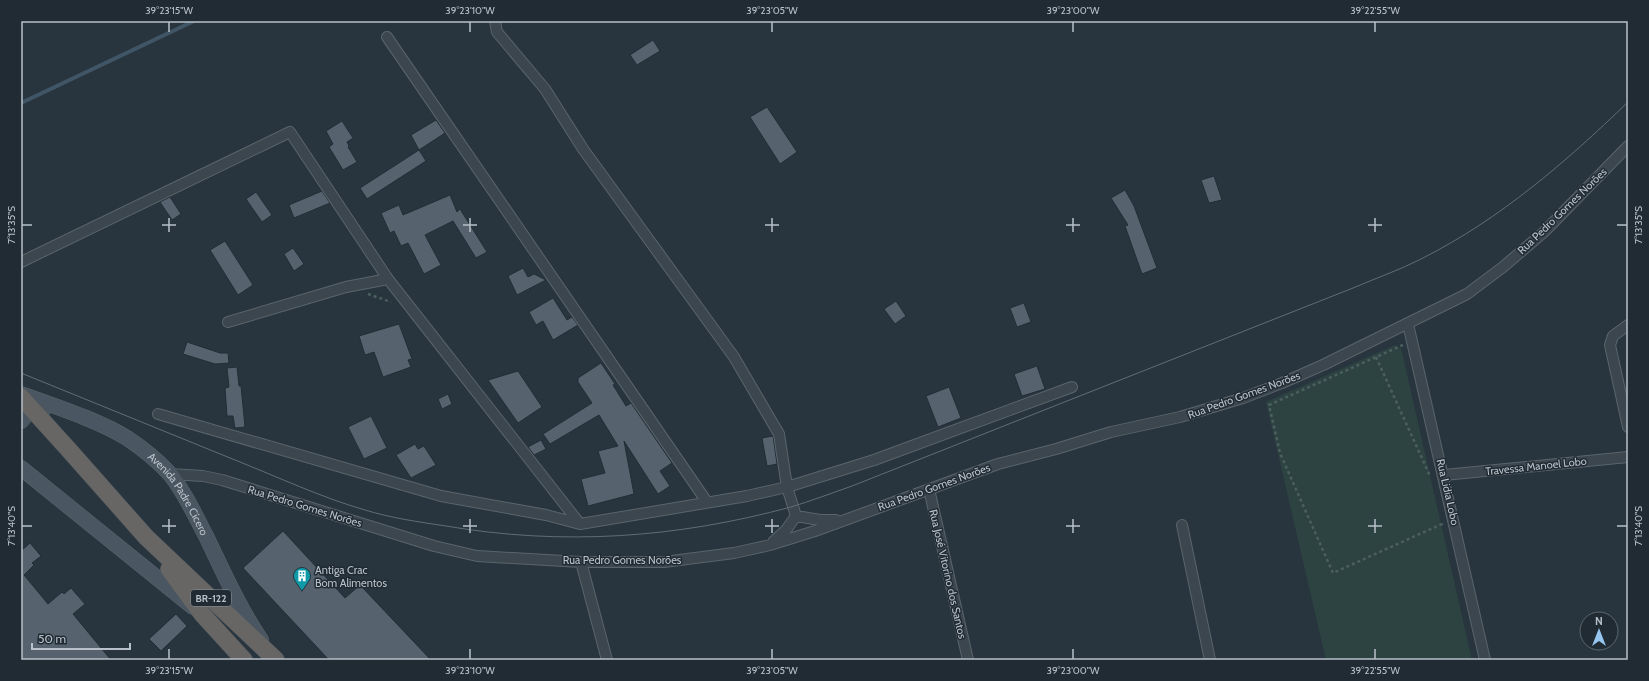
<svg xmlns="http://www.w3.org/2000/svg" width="1649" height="681" font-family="Cabin,sans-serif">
  <rect width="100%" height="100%" fill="#28353e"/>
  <path fill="#2d4341" d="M 1395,345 L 1401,348 L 1472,660 L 1326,660 L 1266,402 Z"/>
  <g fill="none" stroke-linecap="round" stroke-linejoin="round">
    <path stroke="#405566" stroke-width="4" d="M 21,103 L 194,21"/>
  </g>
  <path fill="#56636e" stroke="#232d36" d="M 653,40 L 660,51 L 637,65 L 630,55 Z
    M 767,107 L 797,152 L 780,164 L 750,117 Z
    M 436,120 L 445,133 L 419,150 L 411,135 Z
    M 342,121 L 353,138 L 347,142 L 349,146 L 348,147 L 357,162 L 343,170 L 329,147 L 333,144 L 326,131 Z
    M 419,150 L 426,161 L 367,199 L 360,188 Z
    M 1214,176 L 1222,200 L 1209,203 L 1201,180 Z
    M 1125,190 L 1134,206 L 1157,268 L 1142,274 L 1125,226 L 1128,225 L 1111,198 Z
    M 322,191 L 330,203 L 294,218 L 289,205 Z
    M 256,192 L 272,215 L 262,222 L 246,199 Z
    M 450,195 L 457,212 L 460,209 L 487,252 L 476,258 L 453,221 L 425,235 L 441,265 L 424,274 L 408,243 L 401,246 L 394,231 L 390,233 L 381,213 L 399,205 L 403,215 Z
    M 170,197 L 181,214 L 172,220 L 160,202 Z
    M 225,241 L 253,285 L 238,295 L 210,250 Z
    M 293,248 L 304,264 L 294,271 L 284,254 Z
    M 523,268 L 528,277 L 534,274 L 546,280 L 517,295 L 508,276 Z
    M 553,298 L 567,320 L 572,317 L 578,325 L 553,340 L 543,321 L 536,325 L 529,312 Z
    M 896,301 L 906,316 L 895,324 L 884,309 Z
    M 1024,303 L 1031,322 L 1017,327 L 1010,308 Z
    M 399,324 L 412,359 L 408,360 L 411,367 L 383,377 L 374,352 L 365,355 L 359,336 Z
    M 187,342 L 220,353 L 228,353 L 229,363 L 215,364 L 183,354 Z
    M 601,363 L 615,384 L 613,385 L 626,406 L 631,403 L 672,463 L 660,471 L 670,486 L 658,494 L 624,441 L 634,494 L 588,506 L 581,479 L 605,473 L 598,451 L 618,446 L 599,415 L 550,444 L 543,434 L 592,403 L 578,382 L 578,378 Z
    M 1037,366 L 1045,389 L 1022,396 L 1014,374 Z
    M 237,367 L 239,386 L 241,386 L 245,427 L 235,428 L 233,416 L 227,416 L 225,388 L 229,387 L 227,368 Z
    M 518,371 L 542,407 L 518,423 L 488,380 Z
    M 949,387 L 961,418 L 938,427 L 926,396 Z
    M 448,394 L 452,404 L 442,409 L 438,399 Z
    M 371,416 L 387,448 L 364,459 L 348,427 Z
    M 773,436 L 777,464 L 767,466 L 762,438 Z
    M 541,440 L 546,449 L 534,455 L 528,447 Z
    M 415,444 L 418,449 L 424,446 L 436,465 L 411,478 L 396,455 Z
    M 283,531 L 345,598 L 360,585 L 431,660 L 329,660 L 243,568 Z
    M 30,543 L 41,556 L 32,563 L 34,565 L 24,575 L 48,604 L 62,592 L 64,594 L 71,588 L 85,604 L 73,614 L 111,660 L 21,660 L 21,551 Z
    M 176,614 L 187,626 L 161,651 L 149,639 Z"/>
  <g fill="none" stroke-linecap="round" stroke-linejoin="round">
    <defs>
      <path id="minor" d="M 495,21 L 497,32 L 545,89 L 583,149 L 734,357 L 779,434 L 787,487 L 796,516 L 786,530 L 773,542
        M 387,37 L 707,502
        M 21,262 L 290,132 L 388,279 L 580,524
        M 228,322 L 346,287 L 388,279
        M 1408,324 L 1485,660
        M 1628,325 L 1613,336 L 1610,345 L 1628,427
        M 158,414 L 441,496 L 546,515 L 580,524 L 747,496 L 787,487 L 874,460 L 1072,387
        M 169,474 L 203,476 L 222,480 L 434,546 L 477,556 L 581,562 L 664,562 L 734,553 L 770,545 L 815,531 L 998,464 L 1056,449 L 1111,432 L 1180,417 L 1243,398 L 1282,383 L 1323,365 L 1467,294 L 1503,267 L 1544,232 L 1628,146
        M 1444,475 L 1628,457
        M 929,489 L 968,660
        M 796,516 L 820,520 L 836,520
        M 1182,525 L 1210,660
        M 581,562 L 607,660"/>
      <g id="secondary">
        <path id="s1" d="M 21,394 C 54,406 98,420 127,438 C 142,448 157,460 169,473 C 184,491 195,515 206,536 C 223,571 239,608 261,640"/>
        <path d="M 21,421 L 27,414 L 44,409"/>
        <path d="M 21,468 L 193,607"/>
      </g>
      <path id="trunk" d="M 69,450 L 146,537 L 276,660
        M 169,569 L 202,614 L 244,660"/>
    </defs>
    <use href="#minor" stroke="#5a646c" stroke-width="12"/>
    <use href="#secondary" stroke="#5a646c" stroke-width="16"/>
    <use href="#trunk" stroke="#475159" stroke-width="18"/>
    <path stroke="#4c5f5f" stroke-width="2.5" stroke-dasharray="3 3" stroke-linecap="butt" d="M 368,294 L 391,302
      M 1403,345 L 1269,405 L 1280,453 L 1333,573 L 1442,524 L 1441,522
      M 1376,357 L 1430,476"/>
    <use href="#minor" stroke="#3c464e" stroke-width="10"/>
    <use href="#secondary" stroke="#4a5661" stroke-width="15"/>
    <use href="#trunk" stroke="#676664" stroke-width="17"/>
    <path stroke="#606d77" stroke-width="1" d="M 21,373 C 92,402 164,431 235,460 C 278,477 320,497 365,510 C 391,518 419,522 446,526 C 563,546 676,538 791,507 C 811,501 832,493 852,486 L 1353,288 C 1376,278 1400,270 1423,258 C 1500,219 1566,162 1628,102"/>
    <defs>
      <path id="trunk-bridge" d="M 21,397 L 69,450"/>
    </defs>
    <use href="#trunk-bridge" stroke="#475159" stroke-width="18" stroke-linecap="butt"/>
    <use href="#trunk-bridge" stroke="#676664" stroke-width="17"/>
  </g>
  <path fill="none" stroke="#b8c1c9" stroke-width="1.5" d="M 169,22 L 169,32M 470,22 L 470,32M 772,22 L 772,32M 1073,22 L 1073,32M 1375,22 L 1375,32M 169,218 L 169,232M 470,218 L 470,232M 772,218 L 772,232M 1073,218 L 1073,232M 1375,218 L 1375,232M 22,225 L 32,225M 162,225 L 176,225M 463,225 L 477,225M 765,225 L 779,225M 1066,225 L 1080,225M 1368,225 L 1382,225M 1617,225 L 1627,225M 169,519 L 169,533M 470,519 L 470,533M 772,519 L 772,533M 1073,519 L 1073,533M 1375,519 L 1375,533M 22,526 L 32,526M 162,526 L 176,526M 463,526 L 477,526M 765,526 L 779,526M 1066,526 L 1080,526M 1368,526 L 1382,526M 1617,526 L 1627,526M 169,649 L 169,659M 470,649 L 470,659M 772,649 L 772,659M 1073,649 L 1073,659M 1375,649 L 1375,659"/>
  <defs>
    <symbol id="building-pin" viewBox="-11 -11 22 30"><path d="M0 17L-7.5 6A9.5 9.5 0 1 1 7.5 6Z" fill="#0f9aa8" stroke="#212b34"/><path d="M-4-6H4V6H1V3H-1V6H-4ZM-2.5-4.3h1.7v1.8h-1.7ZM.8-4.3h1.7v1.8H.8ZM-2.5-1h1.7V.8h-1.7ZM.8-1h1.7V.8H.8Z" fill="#fff"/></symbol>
  </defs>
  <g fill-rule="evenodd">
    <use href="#building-pin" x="292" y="566" width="20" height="27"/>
  </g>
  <g text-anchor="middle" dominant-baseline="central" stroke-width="3" stroke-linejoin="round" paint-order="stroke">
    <rect fill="#212b34" stroke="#8b949c" stroke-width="1" x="191" y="590" width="40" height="16" rx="3"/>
    <g font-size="10" font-weight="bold" fill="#b8c1c9">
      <text x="211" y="598">BR-122</text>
    </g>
    <g font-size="11" fill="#b8c1c9" stroke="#212b34">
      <text transform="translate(1562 211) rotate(-44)">Rua Pedro Gomes Norões</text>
      <text transform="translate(1244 395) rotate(-20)">Rua Pedro Gomes Norões</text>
      <text transform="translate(1536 466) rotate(-6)">Travessa Manoel Lobo</text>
      <text transform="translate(934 487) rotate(-20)">Rua Pedro Gomes Norões</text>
      <text transform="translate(1448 492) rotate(77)">Rua Lidia Lobo</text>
      <text stroke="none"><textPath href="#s1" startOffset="192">Avenida Padre Cícero</textPath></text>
      <text transform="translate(305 506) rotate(17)">Rua Pedro Gomes Norões</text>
      <text x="622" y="560">Rua Pedro Gomes Norões</text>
      <text transform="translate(948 574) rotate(77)">Rua José Vitorino dos Santos</text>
    </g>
    <g font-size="11" fill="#b8c1c9" stroke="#212b34" text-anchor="start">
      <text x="315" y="570">Antiga Crac<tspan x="315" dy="13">Bom Alimentos</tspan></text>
    </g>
  </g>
  <rect width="1649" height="681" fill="none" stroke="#212b34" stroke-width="44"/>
  <g transform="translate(1599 631)"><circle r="19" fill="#212b34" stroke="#5d6770"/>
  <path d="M0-3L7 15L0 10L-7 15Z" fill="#98c5ef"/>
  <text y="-6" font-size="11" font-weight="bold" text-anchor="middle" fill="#b8c1c9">N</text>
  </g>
  <path d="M32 643v6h98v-6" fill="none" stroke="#b8c1c9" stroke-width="2"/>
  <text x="38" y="643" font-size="12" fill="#b8c1c9" stroke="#212b34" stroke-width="3" paint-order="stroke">50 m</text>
  <rect x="22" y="22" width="1605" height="637" fill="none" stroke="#b8c1c9" stroke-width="1.5"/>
  <g font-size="10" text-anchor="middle" fill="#b8c1c9">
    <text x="169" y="14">39°23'15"W</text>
    <text x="470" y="14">39°23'10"W</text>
    <text x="772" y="14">39°23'05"W</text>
    <text x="1073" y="14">39°23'00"W</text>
    <text x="1375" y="14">39°22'55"W</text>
    <text transform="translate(11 225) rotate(-90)" y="4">7°13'35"S</text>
    <text transform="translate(1638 225) rotate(-90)" y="4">7°13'35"S</text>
    <text transform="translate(11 526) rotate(-90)" y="4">7°13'40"S</text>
    <text transform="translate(1638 526) rotate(-90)" y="4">7°13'40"S</text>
    <text x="169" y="674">39°23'15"W</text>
    <text x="470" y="674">39°23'10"W</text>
    <text x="772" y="674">39°23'05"W</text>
    <text x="1073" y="674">39°23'00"W</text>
    <text x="1375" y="674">39°22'55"W</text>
  </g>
</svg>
